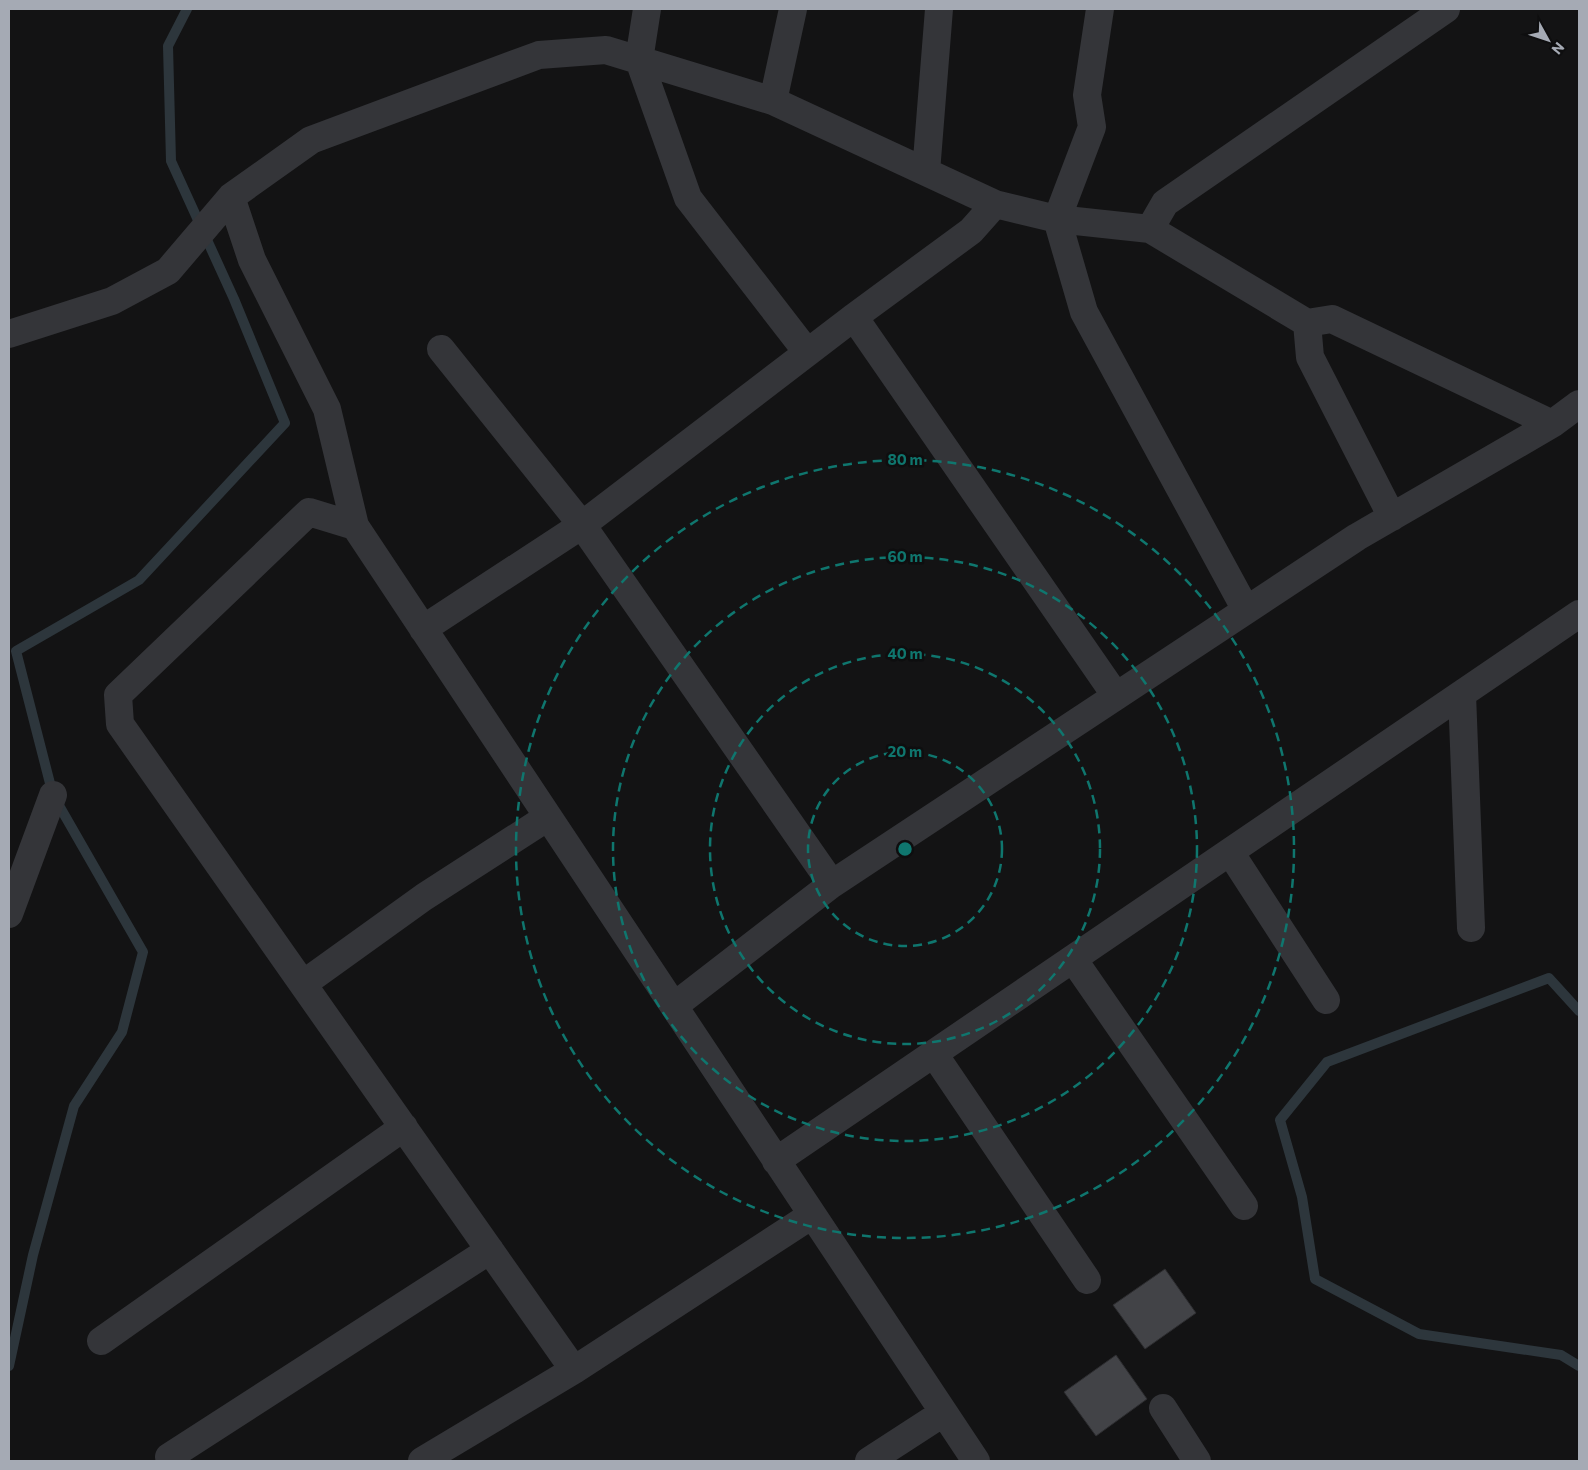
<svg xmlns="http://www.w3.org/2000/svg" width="1588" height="1470" font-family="Commissioner,sans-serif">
  <rect width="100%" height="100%" fill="#131314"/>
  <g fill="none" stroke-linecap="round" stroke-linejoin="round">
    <path stroke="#2d363c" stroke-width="10" d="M 1579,1011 L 1549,978 L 1327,1062 L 1280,1120 L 1302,1197 L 1315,1279 L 1419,1334 L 1561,1355 L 1579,1366
      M 9,1366 L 33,1255 L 74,1106 L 122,1032 L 143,952 L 53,795 L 16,651 L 139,580 L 285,423 L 234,299 L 171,161 L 168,46 L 187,9"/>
  </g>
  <path fill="#424347" stroke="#2d2d30" d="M 1165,1269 L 1196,1313 L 1145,1349 L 1113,1305 Z
    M 1116,1355 L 1147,1399 L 1096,1436 L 1064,1392 Z"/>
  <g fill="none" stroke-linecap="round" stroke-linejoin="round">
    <path stroke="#343539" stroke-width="28" d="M 647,9 L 639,60 L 688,198 L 807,352
      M 1100,9 L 1087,95 L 1092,127 L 1057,219 L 1084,312 L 1246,610
      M 773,101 L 793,9
      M 926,172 L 939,9
      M 231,197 L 252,260 L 327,409 L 355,526 L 309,512 L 118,695 L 120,724 L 574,1370
      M 1150,229 L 1165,203 L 1446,9
      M 854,317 L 1116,696
      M 1307,323 L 1310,357 L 1392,517
      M 9,334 L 112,301 L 168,271 L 231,197 L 311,140 L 539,55 L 606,50 L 773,101 L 995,204 L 1057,219 L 1150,229 L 1307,323 L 1332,319 L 1552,424 L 1579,404
      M 441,349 L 582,525 L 832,884
      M 355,526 L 976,1461
      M 423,629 L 582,525 L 854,317 L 971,231 L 995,204
      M 1462,694 L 1471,928
      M 1230,852 L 1326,1000
      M 9,914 L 53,795
      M 1073,959 L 1244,1206
      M 303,984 L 424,897 L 548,817
      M 674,1006 L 832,884 L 1357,537 L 1552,424
      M 934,1054 L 1087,1280
      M 776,1161 L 1579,614
      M 101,1341 L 404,1127
      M 1163,1408 L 1197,1461
      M 171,1461 L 169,1457 L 490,1250
      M 422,1461 L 574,1370 L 812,1215
      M 869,1461 L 943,1413"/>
  </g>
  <g fill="none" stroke="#0f766e" stroke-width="2.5" stroke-dasharray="9 6">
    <circle cx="905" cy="849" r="97"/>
    <circle cx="905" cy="849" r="195"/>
    <circle cx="905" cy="849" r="292"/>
    <circle cx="905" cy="849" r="389"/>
  </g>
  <circle cx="905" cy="849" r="8" fill="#0f766e" stroke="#0e0e0f" stroke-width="2.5"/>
  <g font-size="15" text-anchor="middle" font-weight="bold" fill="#0f766e" stroke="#0e0e0f" stroke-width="5" stroke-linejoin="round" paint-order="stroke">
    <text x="905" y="465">80 m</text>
    <text x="905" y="562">60 m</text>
    <text x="905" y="659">40 m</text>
    <text x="905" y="757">20 m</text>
  </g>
  <rect width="1588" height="1470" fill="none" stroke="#a5aab4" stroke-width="20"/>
  <g transform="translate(1548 40) rotate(130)" stroke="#0e0e0f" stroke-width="4" paint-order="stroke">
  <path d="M0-4L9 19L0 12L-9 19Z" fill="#a5aab4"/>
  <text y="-8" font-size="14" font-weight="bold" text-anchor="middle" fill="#a5aab4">N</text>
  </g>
</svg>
